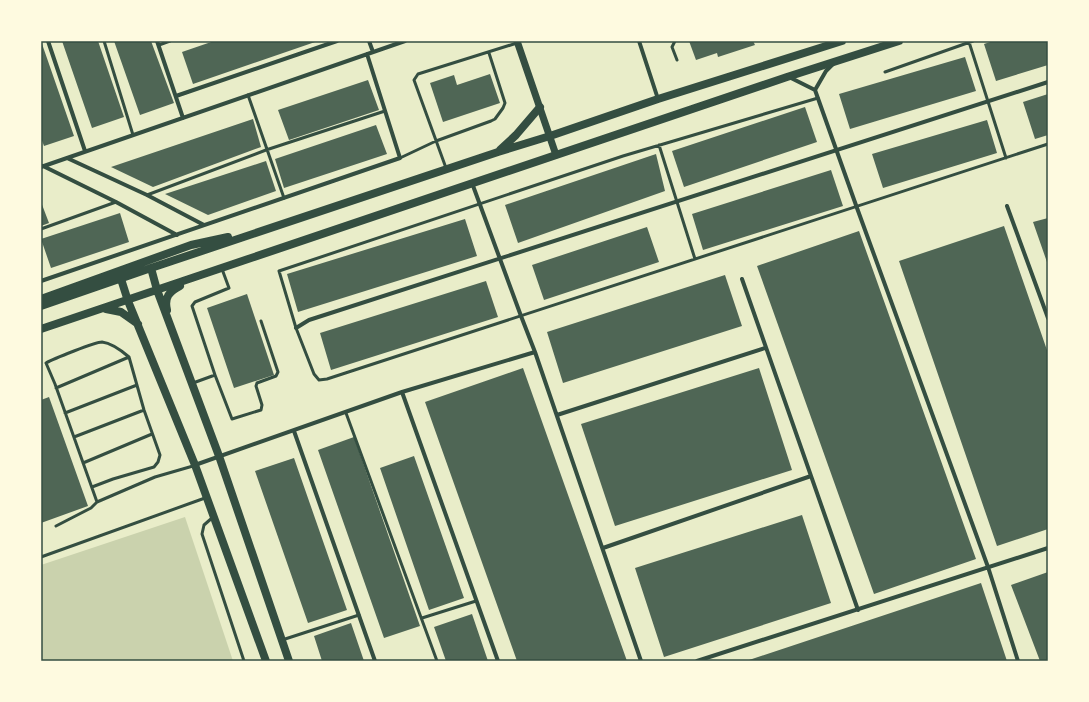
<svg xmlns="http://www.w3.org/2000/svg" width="1089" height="702" font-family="'Exo 2',sans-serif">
  <rect width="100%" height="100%" fill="#e9edc9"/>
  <path fill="#cad2ad" d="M 185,517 L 233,661 L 41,661 L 41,565 Z"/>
  <path fill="#4f6655" d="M 41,41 L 74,136 L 44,146 L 41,138 Z
    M 62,41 L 98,41 L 124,117 L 92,128 Z
    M 114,41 L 151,41 L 174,103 L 140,115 Z
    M 214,41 L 318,41 L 193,84 L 182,52 Z
    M 689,41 L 753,41 L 755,45 L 718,57 L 717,53 L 696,60 Z
    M 993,41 L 1048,41 L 1048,65 L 996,81 L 984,44 Z
    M 965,57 L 976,91 L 850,129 L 839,94 Z
    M 490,74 L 500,103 L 443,122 L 430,83 L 454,75 L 457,85 Z
    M 368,80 L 379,110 L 289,140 L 278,110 Z
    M 1048,94 L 1048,135 L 1035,139 L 1023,102 Z
    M 805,107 L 817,142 L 684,187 L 672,151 Z
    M 253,119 L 261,147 L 153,187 L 111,167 Z
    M 987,120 L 997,153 L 883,188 L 872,154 Z
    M 376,125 L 387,154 L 284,188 L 275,159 Z
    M 656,154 L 665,191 L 518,243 L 505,205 Z
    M 266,161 L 276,191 L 208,215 L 165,194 Z
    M 831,170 L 843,206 L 703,250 L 692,214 Z
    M 41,202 L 49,223 L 41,226 Z
    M 120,213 L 129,242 L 51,268 L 41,239 Z
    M 1048,218 L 1048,265 L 1033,222 Z
    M 465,219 L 477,256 L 298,312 L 287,274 Z
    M 1004,226 L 1048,353 L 1048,529 L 997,546 L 899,261 Z
    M 647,227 L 659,262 L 544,300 L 532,265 Z
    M 859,231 L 976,559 L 874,594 L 757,266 Z
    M 725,275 L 742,326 L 563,383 L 547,332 Z
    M 486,281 L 498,317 L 331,370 L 320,333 Z
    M 247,294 L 274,375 L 234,388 L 207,308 Z
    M 523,368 L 627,661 L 517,661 L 425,402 Z
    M 759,368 L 792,470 L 615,526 L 581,424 Z
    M 49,397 L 88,506 L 41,523 L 41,400 Z
    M 354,437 L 420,626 L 384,638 L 318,450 Z
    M 414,456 L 464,598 L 429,610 L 380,468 Z
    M 294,458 L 347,610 L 308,623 L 255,471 Z
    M 802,515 L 831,603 L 664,657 L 635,568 Z
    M 1048,572 L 1048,661 L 1040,661 L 1011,585 Z
    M 981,583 L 1007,661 L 746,661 Z
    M 472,614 L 488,661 L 446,661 L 434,627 Z
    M 351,623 L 364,661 L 322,661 L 314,636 Z"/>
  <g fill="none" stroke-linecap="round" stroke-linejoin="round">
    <path stroke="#344e41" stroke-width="3" d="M 104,41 L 133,135
      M 675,41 L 672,47 L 677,60
      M 969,42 L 1006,158
      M 159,45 L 170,41
      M 885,72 L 973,41
      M 248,95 L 284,198
      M 818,98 L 623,156 L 279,271 L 296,328 L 314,374 L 319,380 L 327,379 C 567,301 808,224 1048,144
      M 659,145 L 695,259
      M 400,158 L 436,141 L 491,121 L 495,119 L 503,108 L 505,103 L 489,53
      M 446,168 L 414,80 L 418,74 L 517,43
      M 147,195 L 266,150 L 385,111
      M 41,229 L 116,202
      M 215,375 L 232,419 L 261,410 L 262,405 L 256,386 L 257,383 L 276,376 L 278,372 L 261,321
      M 193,383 L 215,375 L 192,306 L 195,302 L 229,288 L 222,269
      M 56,388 L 129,357
      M 65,413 L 137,385
      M 346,413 L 437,661
      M 74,437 L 144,410
      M 83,463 L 152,434
      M 92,487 L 113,479 L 154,467 L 158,462 L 160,455 L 144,410 L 129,357 C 122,351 111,343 102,342 C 95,342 53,359 46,363 L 55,384 L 97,502
      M 212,518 L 204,525 L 202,534 L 244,661
      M 56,526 L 91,508 L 97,502 L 155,477 L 193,466
      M 41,557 L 205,498
      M 422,618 L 476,601
      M 282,640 L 359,615"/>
    <path stroke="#344e41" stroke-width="4" d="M 48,41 L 85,151
      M 157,41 L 183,118
      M 369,41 L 373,52
      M 639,41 L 658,99
      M 789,77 L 815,90 L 857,208 L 988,567 L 1018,661
      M 815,90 L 826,71 L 833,64
      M 176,96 L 337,41
      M 67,158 L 147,195 L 204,225
      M 43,166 L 116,202 L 177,235
      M 41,167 L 405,41
      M 472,183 L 521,316 L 535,352 L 641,661
      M 1007,206 L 1048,318
      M 742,279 L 858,610
      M 41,281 L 400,158 L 367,54
      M 296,328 L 309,320 L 1048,82
      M 402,392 L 498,661
      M 557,415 L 765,348
      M 294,431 L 375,661
      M 195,465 L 402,392 L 535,352
      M 603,548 L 811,476
      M 697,661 L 1048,548"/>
    <path stroke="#344e41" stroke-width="7" d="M 517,41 L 556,155"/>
    <path stroke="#344e41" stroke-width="8" d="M 500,150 L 516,135 L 540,107
      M 151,268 L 157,290 L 219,456 L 289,661
      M 121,279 L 128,301 L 195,465 L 266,661
      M 41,299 L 191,245 L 228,237
      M 41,306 L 151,268 L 498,152 L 550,136 L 658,99 L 842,41
      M 106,309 L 121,312 L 138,324
      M 167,310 C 164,297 169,292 180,286
      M 41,329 L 787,77 L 899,41"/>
  </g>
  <rect width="1089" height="702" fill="none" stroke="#fefae0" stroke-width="84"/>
  <rect x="42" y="42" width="1005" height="618" fill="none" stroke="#344e41" stroke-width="1.5"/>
</svg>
